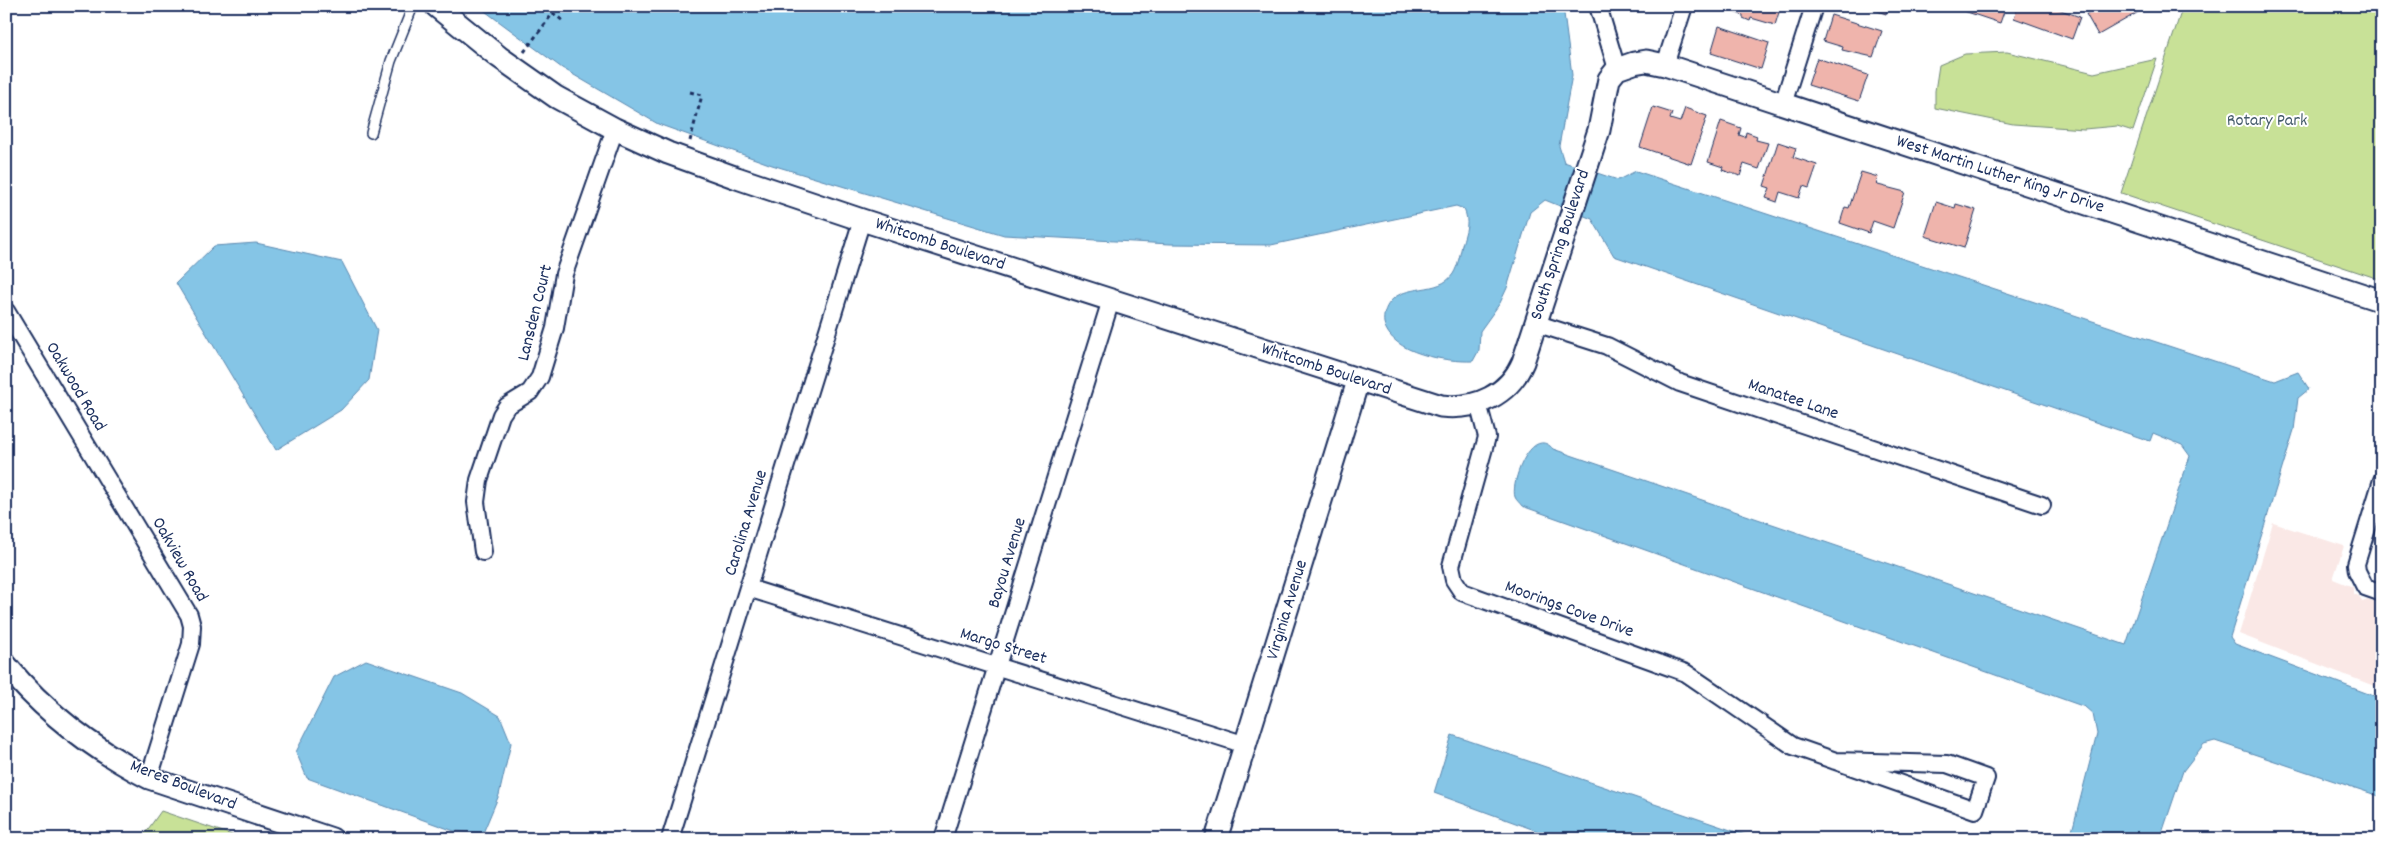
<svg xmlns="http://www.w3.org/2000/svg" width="2388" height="845" font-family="Dekko,sans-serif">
  <rect width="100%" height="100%" fill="#fff"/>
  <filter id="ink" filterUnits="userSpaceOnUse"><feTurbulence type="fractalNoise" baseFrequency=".02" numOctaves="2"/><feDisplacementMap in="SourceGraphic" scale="10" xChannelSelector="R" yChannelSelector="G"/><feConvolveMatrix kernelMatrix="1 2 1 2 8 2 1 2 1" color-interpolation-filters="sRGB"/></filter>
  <g filter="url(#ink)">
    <path fill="#fae8e6" d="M 2273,523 L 2344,546 L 2333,579 L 2353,587 L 2353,594 L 2359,596 L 2363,602 L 2367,599 L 2382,604 L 2382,689 L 2239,634 Z"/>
    <path fill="#c8e197" stroke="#72887a" d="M 2183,6 L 2382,6 L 2382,280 L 2121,193 Z
      M 2007,52 L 2094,73 L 2157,59 L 2133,131 L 2117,126 L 2084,129 L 2013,124 L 1935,108 L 1935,91 L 1939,65 L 1965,54 Z
      M 161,811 L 244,839 L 141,839 Z"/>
    <path fill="#85c5e6" stroke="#5b89b0" d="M 478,6 L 1563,6 L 1572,75 L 1559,146 L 1564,162 L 1618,180 L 1636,171 L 2275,381 L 2298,372 L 2309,389 L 2298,398 L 2294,430 L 2230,637 L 2235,644 L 2382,699 L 2382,797 L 2215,741 L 2204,744 L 2183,771 L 2160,839 L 2070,839 L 2097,734 L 2093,714 L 2085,707 L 1522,506 C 1520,503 1516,500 1515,497 C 1510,483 1532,424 1553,449 L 2126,645 L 2190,456 L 2182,445 L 2153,433 L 2150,441 L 1614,256 L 1592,219 L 1545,200 L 1530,212 L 1507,288 L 1500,303 L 1480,331 L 1479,350 L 1473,361 C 1447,362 1391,354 1384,323 C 1383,316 1385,308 1390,302 C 1405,283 1439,295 1453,274 C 1458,266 1460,254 1462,245 C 1466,230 1470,223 1464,209 L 1456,206 L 1271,245 L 1170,244 L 1004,235 L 772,165 L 658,124 L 562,68 Z
      M 256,243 L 342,262 L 377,330 L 369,380 L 341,410 L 276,450 L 176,283 L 214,246 Z
      M 366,660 L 462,693 L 500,716 L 511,743 L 499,795 L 483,833 L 454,831 L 307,778 L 296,752 L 334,677 Z
      M 1452,735 L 1757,839 L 1559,839 L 1434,793 Z"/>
    <path fill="#efb4ac" stroke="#1b2f5e" d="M 1722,6 L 1781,6 L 1775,25 L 1751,18 L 1750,21 L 1743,18 L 1743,15 L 1722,9 Z
      M 1863,6 L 1888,6 L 1886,14 Z
      M 1959,6 L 2006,6 L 2000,23 L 1958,9 Z
      M 2018,6 L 2050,6 L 2080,17 L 2072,39 L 2014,18 Z
      M 2101,6 L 2149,6 L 2098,35 L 2086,14 Z
      M 1831,15 L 1882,31 L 1873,57 L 1842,50 L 1843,47 L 1823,41 Z
      M 1719,26 L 1769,43 L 1761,69 L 1711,53 Z
      M 1817,58 L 1868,75 L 1859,101 L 1808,85 Z
      M 1653,107 L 1672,113 L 1670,119 L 1680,122 L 1685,108 L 1707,116 L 1691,164 L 1640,147 Z
      M 1721,121 L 1741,128 L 1739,135 L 1745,137 L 1746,132 L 1757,136 L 1756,140 L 1768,143 L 1759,169 L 1744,164 L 1740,176 L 1722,170 L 1723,167 L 1708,162 Z
      M 1778,142 L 1796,148 L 1793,157 L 1817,165 L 1809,188 L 1803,186 L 1799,198 L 1780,192 L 1777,202 L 1766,198 L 1770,188 L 1764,186 Z
      M 1861,172 L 1878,177 L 1876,183 L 1878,185 L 1905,192 L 1893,228 L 1873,221 L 1869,233 L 1840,223 L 1845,207 L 1849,208 Z
      M 1936,202 L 1955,208 L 1956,204 L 1976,210 L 1964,248 L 1925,236 Z"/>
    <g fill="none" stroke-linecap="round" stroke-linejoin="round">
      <defs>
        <path id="service" d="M 371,133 L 391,61 L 413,6"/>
        <path id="minor" d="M 1598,6 L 1617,69
          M 1665,65 L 1684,6
          M 1783,104 L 1814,6
          M 6,311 L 189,615 L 192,626 L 191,644 L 149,778
          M 1535,323 L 1607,346 L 1680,383 L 2042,505
          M 1478,403 L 1487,437 L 1451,566 L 1454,580 L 1462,592 L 1686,673 L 1793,746 L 1975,810 L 1986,778 L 1947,764 L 1835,761
          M 2382,480 L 2356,564 L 2357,571 L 2365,587 L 2382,593
          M 483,552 L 476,502 L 479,480 L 501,415 L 507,406 L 530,392 L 540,377 L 555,328 L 564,274 L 615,129
          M 748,588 L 1246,745
          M 670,839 L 862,220
          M 943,839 L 1111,300"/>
        <path id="tertiary" d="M 436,6 L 499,57 L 556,97 L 615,129 L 668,153 L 737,178 L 862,220 L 1441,406 C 1476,410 1509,395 1523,362 L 1599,130 L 1609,79 L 1617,69 L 1634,63 L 1646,61 L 1665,65 L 2382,301
          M 6,665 C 45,713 95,750 149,778 L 332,839
          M 1216,839 L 1358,381"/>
      </defs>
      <use href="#service" stroke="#1b2f5e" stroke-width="12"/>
      <use href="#minor" stroke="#1b2f5e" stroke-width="20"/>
      <use href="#tertiary" stroke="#1b2f5e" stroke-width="25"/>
      <path stroke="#1b2f5e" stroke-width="3" stroke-dasharray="4 4" stroke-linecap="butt" d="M 524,52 L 553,13 L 563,21
        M 690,92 L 702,95 L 690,141"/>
      <use href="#service" stroke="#fff" stroke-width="9"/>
      <use href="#minor" stroke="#fff" stroke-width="16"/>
      <use href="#tertiary" stroke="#fff" stroke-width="21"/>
    </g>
  </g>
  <g text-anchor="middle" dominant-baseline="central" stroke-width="4" stroke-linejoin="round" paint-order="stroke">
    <g font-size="18" fill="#465c6c" stroke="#fff">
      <text x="2267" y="121">Rotary Park</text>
    </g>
    <g font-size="18" fill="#1b2f5e" stroke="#fff">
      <text transform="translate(2000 175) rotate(18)">West Martin Luther King Jr Drive</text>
      <text transform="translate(940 245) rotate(18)">Whitcomb Boulevard</text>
      <text transform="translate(1561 245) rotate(-72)">South Spring Boulevard</text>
      <text transform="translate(536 313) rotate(-76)">Lansden Court</text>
      <text transform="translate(1326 370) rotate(18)">Whitcomb Boulevard</text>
      <text transform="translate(75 387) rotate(59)">Oakwood Road</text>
      <text transform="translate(1793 400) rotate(19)">Manatee Lane</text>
      <text transform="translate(747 523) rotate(-73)">Carolina Avenue</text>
      <text transform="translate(179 560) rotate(60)">Oakview Road</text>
      <text transform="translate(1008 563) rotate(-73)">Bayou Avenue</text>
      <text transform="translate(1288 610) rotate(-73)">Virginia Avenue</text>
      <text transform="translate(1569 610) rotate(20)">Moorings Cove Drive</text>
      <text transform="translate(1003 647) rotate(17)">Margo Street</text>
      <text transform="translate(183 786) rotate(21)">Meres Boulevard</text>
    </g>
  </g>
  <rect width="2388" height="845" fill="none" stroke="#fff" stroke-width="25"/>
  <rect x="12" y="12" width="2363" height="820" fill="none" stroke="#1b2f5e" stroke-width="2" filter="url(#ink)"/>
</svg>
